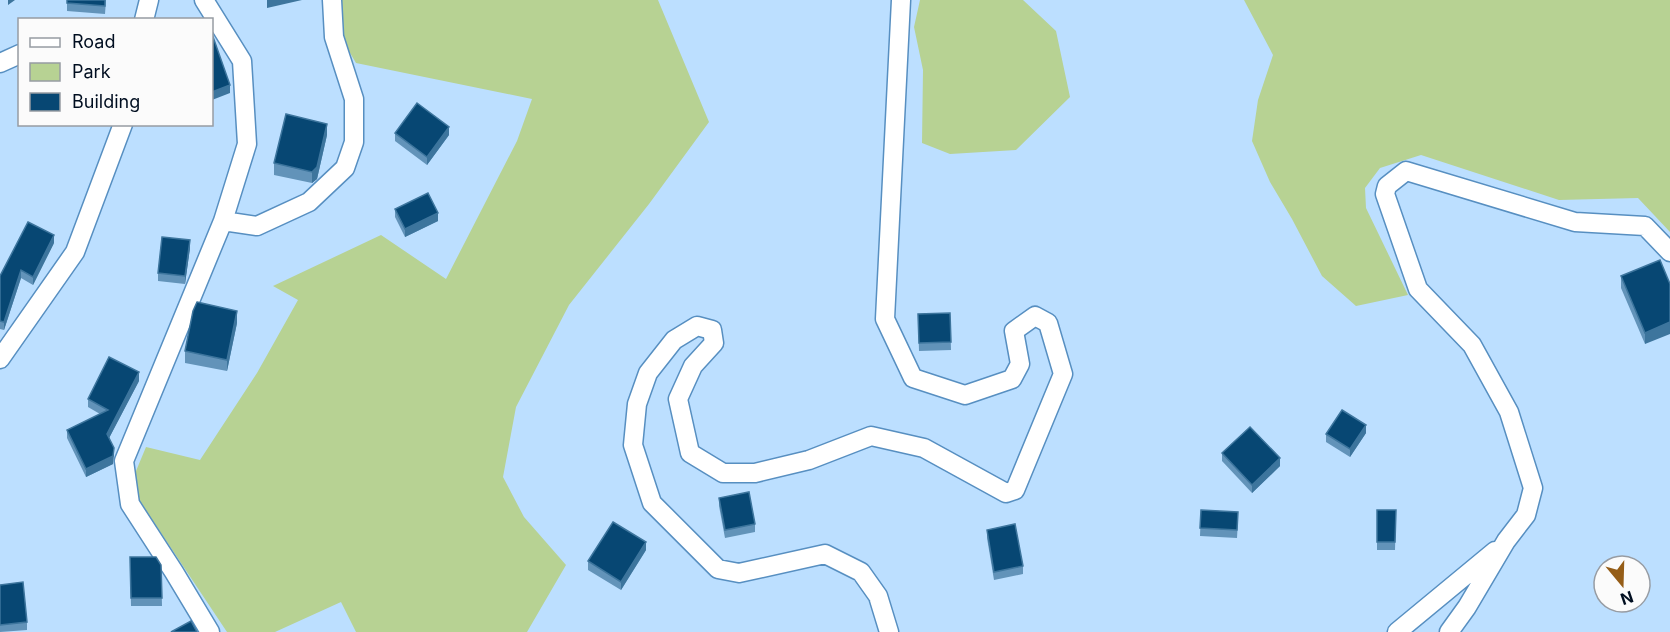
<svg xmlns="http://www.w3.org/2000/svg" width="1670" height="632" font-family="Inter,sans-serif">
  <rect width="100%" height="100%" fill="#bcdfff"/>
  <path fill="#b7d293" d="M 338,0 L 658,0 L 709,122 L 649,204 L 569,305 L 516,407 L 503,477 L 524,517 L 566,565 L 527,632 L 356,632 L 341,602 L 275,632 L 227,632 L 135,494 L 136,471 L 146,447 L 200,460 L 257,373 L 298,300 L 273,286 L 381,235 L 446,279 L 517,141 L 532,99 L 356,63 L 340,36 Z
    M 920,0 L 1023,0 L 1056,31 L 1070,97 L 1016,150 L 950,154 L 922,143 L 923,70 L 914,27 Z
    M 1244,0 L 1670,0 L 1670,232 L 1638,198 L 1559,200 L 1421,155 L 1380,168 L 1365,188 L 1366,208 L 1408,295 L 1356,306 L 1322,276 L 1292,219 L 1270,182 L 1252,141 L 1258,100 L 1273,55 Z"/>
  <g fill="none" stroke-linecap="round" stroke-linejoin="round">
    <defs>
      <path id="minor" d="M 204,0 L 242,61 L 247,144 L 223,221 L 124,461 L 130,504 L 174,572 L 210,632
        M 144,20 L 149,0
        M 0,63 L 20,54
        M 223,221 L 257,226 L 309,202 L 345,168 L 354,142 L 354,99 L 334,37 L 332,0
        M 0,359 L 75,252 L 123,124
        M 889,632 L 878,596 L 861,572 L 825,554 L 739,573 L 718,569 L 652,503 L 633,445 L 637,404 L 648,373 L 674,340 L 697,326 L 712,330 L 714,343 L 693,366 L 678,399 L 690,453 L 723,473 L 755,473 L 809,460 L 871,436 L 924,448 L 1006,493 L 1015,490 L 1063,374 L 1048,323 L 1035,316 L 1014,331 L 1020,364 L 1012,379 L 965,395 L 913,378 L 885,319 L 901,0
        M 1397,632 L 1495,551
        M 1449,632 L 1467,607 L 1506,541 L 1526,515 L 1533,488 L 1509,412 L 1472,345 L 1418,289 L 1385,194 L 1387,186 L 1406,171 L 1575,222 L 1645,226 L 1670,252"/>
    </defs>
    <use href="#minor" stroke="#578fc1" stroke-width="21"/>
    <use href="#minor" stroke="#fff" stroke-width="18"/>
  </g>
  <path fill="#6293b9" d="M 67,0 L 106,0 L 105,14 L 67,11 Z
    M 395,133 L 449,135 L 427,165 L 395,141 Z
    M 327,135 L 317,179 L 312,183 L 274,175 L 274,163 Z
    M 395,209 L 438,221 L 405,237 L 395,217 Z
    M 54,243 L 33,285 L 21,278 L 4,330 L 0,329 L 0,276 Z
    M 190,248 L 185,284 L 158,281 L 158,273 Z
    M 1621,276 L 1670,284 L 1645,344 L 1621,288 Z
    M 950,313 L 951,350 L 919,351 L 918,314 Z
    M 237,323 L 227,371 L 185,363 L 185,351 Z
    M 139,381 L 109,438 L 114,456 L 113,464 L 86,477 L 67,438 L 67,430 L 100,414 L 88,407 L 88,399 Z
    M 1366,433 L 1350,457 L 1326,442 L 1326,434 Z
    M 1222,453 L 1280,466 L 1252,493 L 1222,461 Z
    M 719,498 L 755,524 L 755,532 L 725,538 L 719,506 Z
    M 1201,510 L 1238,520 L 1237,538 L 1200,536 Z
    M 1377,510 L 1396,510 L 1395,550 L 1377,550 Z
    M 987,530 L 1023,566 L 1023,574 L 994,580 L 987,538 Z
    M 646,550 L 621,590 L 588,570 L 588,561 Z
    M 130,557 L 161,565 L 162,606 L 131,606 Z
    M 0,585 L 27,622 L 27,630 L 0,632 Z"/>
  <path fill="#3d759d" d="M 8,0 L 15,0 L 8,5 Z
    M 267,0 L 302,0 L 267,8 Z
    M 230,85 L 230,93 L 212,100 L 212,92 Z
    M 327,124 L 327,135 L 317,179 L 312,183 L 312,172 Z
    M 449,127 L 449,135 L 427,165 L 427,157 Z
    M 438,213 L 438,221 L 405,237 L 405,229 Z
    M 54,235 L 54,243 L 33,285 L 33,277 Z
    M 190,240 L 190,248 L 185,284 L 185,276 Z
    M 21,270 L 21,278 L 4,330 L 4,322 Z
    M 237,311 L 237,323 L 227,371 L 227,360 Z
    M 1670,322 L 1670,334 L 1645,344 L 1645,333 Z
    M 139,372 L 139,381 L 107,442 L 107,434 Z
    M 1366,425 L 1366,433 L 1350,457 L 1350,449 Z
    M 114,448 L 113,464 L 86,477 L 86,469 Z
    M 1280,458 L 1280,466 L 1252,493 L 1252,485 Z
    M 646,542 L 646,550 L 621,590 L 621,582 Z"/>
  <path fill="#074773" stroke="#3d759d" stroke-width="1.5" d="M 67,0 L 105,0 L 105,6 L 67,3 Z
    M 212,34 L 230,85 L 212,92 Z
    M 417,103 L 449,127 L 427,157 L 395,133 Z
    M 286,114 L 327,124 L 317,167 L 312,172 L 274,163 Z
    M 428,193 L 438,213 L 405,229 L 395,209 Z
    M 28,222 L 54,235 L 33,277 L 21,270 L 4,322 L 0,321 L 0,276 Z
    M 162,237 L 190,240 L 185,276 L 158,273 Z
    M 1660,260 L 1670,284 L 1670,322 L 1645,333 L 1621,276 Z
    M 197,302 L 237,311 L 227,360 L 185,351 L 193,311 Z
    M 950,313 L 951,342 L 919,343 L 918,314 Z
    M 109,357 L 139,372 L 107,434 L 114,448 L 113,456 L 86,469 L 67,430 L 108,410 L 88,399 Z
    M 1342,410 L 1366,425 L 1350,449 L 1326,434 Z
    M 1250,427 L 1280,458 L 1252,485 L 1222,453 Z
    M 749,492 L 755,524 L 725,530 L 719,498 Z
    M 1201,510 L 1238,512 L 1237,530 L 1200,528 Z
    M 1377,510 L 1396,510 L 1395,542 L 1377,542 Z
    M 613,522 L 646,542 L 621,582 L 588,561 Z
    M 1015,524 L 1023,566 L 994,572 L 987,530 Z
    M 130,557 L 156,557 L 161,565 L 162,598 L 131,598 Z
    M 23,582 L 27,622 L 0,625 L 0,585 Z
    M 191,621 L 197,632 L 171,632 Z"/>
  <rect x="18" y="18" width="195" height="108" fill="#fbfbfb" stroke="#979ca3" stroke-width="1.5"/>
  <rect x="30" y="38" width="30" height="9" fill="#ffffff" stroke="#979ca3" stroke-width="1.5"/>
  <text x="72" y="48" font-size="18" fill="#000e20">Road</text>
  <rect x="30" y="63" width="30" height="18" fill="#b7d293" stroke="#979ca3" stroke-width="1.5"/>
  <text x="72" y="78" font-size="18" fill="#000e20">Park</text>
  <rect x="30" y="93" width="30" height="18" fill="#074773" stroke="#979ca3" stroke-width="1.5"/>
  <text x="72" y="108" font-size="18" fill="#000e20">Building</text>
  <g transform="translate(1622 584) rotate(161)"><circle r="28" fill="#fbfbfb" stroke="#979ca3" stroke-width="1.5"/>
  <path d="M0-4.5L10 22L0 15L-10 22Z" fill="#955d17"/>
  <text y="-9" font-size="16" font-weight="bold" text-anchor="middle" fill="#000e20">N</text>
  </g>
</svg>
